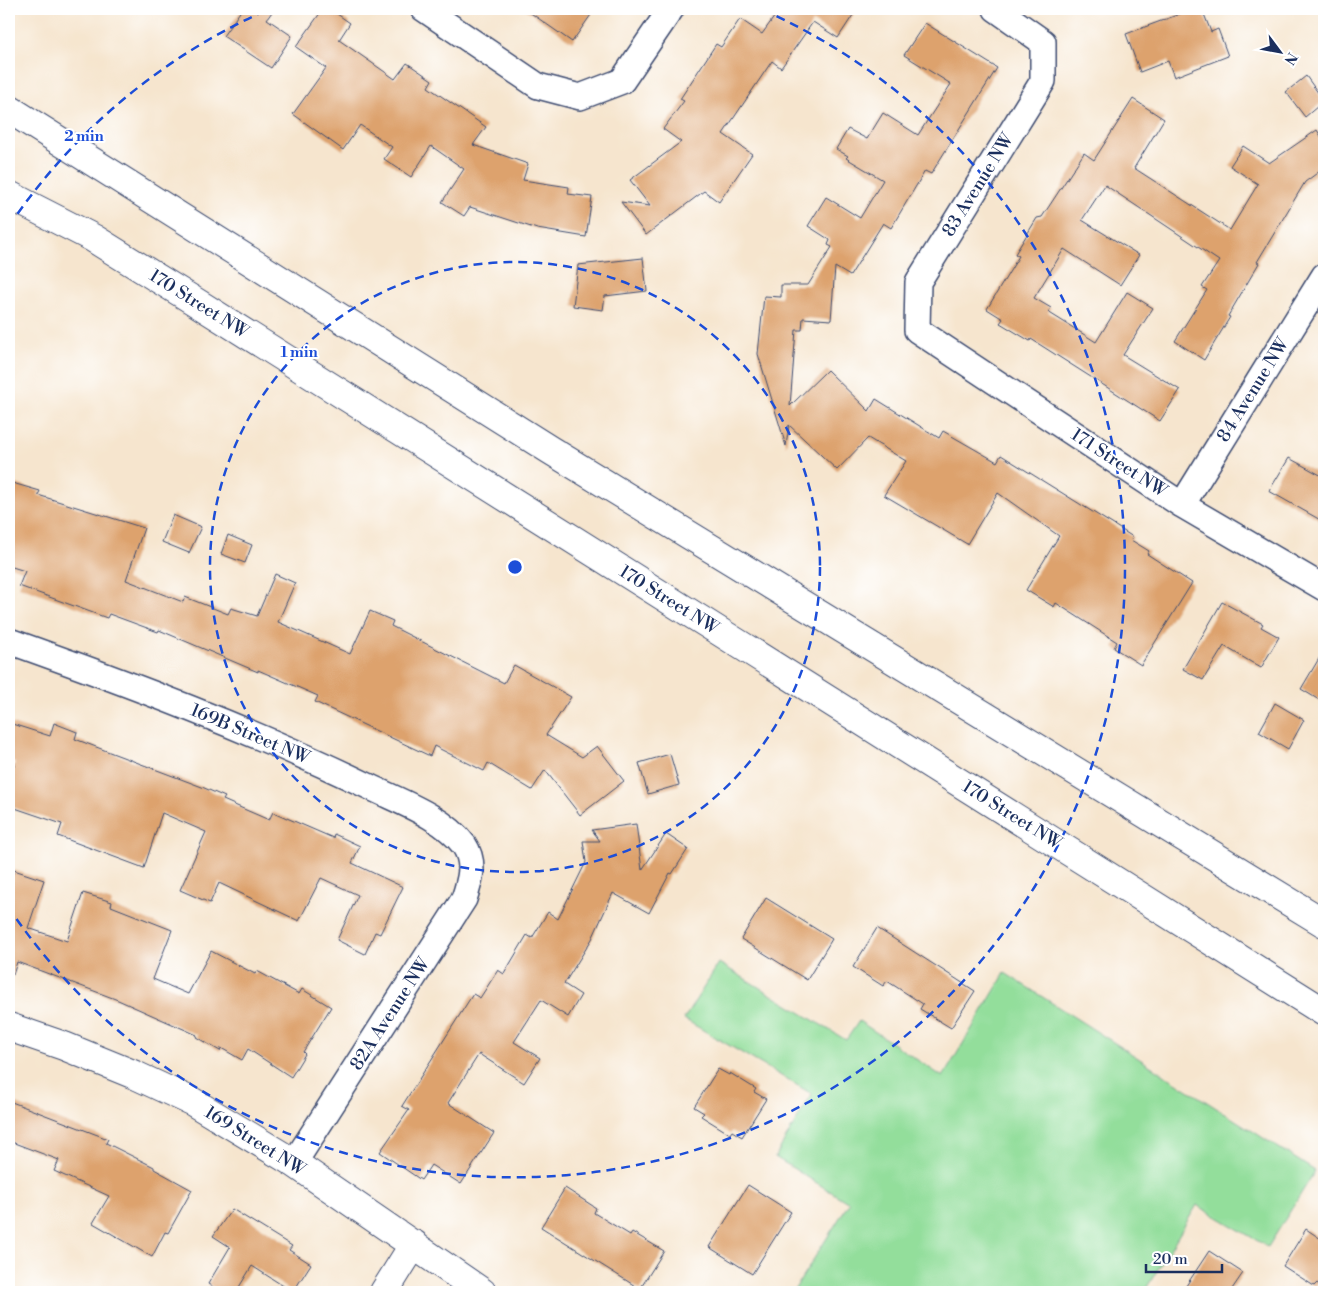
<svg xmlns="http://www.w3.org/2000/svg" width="1333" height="1301" font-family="'Libre Bodoni',serif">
  <rect width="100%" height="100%" fill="#fff"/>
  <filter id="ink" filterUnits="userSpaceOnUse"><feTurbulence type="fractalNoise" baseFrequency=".02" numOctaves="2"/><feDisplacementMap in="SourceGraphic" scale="10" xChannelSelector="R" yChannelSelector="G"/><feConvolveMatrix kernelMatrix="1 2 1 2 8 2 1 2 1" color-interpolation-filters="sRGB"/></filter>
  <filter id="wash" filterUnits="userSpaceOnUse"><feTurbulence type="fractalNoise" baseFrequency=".0096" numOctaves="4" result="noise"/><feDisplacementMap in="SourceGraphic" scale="20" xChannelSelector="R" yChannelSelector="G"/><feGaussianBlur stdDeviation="1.12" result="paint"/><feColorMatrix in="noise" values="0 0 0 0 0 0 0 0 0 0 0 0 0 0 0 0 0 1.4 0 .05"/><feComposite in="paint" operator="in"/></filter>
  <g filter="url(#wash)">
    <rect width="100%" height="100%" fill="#f6e5ce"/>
    <path fill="#93de9b" stroke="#57867c" d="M 719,963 L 846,1040 L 859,1021 L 943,1077 L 1005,973 L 1315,1171 L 1268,1247 L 1197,1205 L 1144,1292 L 793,1292 L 849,1203 L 775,1157 L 812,1094 L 684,1019 Z"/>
    <g id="blocks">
      <path fill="#dda26d" d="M 242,9 L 274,9 L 267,19 L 292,36 L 271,68 L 223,36 Z
        M 323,9 L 330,9 L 350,23 L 339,40 L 395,79 L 407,63 L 432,80 L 428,87 L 486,127 L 473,145 L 528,164 L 523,180 L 569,187 L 568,194 L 592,197 L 586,237 L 537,229 L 470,207 L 464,216 L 442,202 L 464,169 L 431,146 L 411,177 L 384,159 L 392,147 L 360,125 L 343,150 L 293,114 L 326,68 L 296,47 Z
        M 525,9 L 595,9 L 572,42 Z
        M 780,9 L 857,9 L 838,38 L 813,22 L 781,68 L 772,61 L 723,134 L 752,154 L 719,202 L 704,191 L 646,235 L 621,202 L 650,206 L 630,180 L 681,142 L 663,129 L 684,101 L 680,99 L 716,44 L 721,47 L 740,19 L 762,34 Z
        M 1193,9 L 1202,9 L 1211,32 L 1218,29 L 1228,56 L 1174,77 L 1168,61 L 1140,72 L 1126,34 Z
        M 925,23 L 997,68 L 931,174 L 925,171 L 891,228 L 883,223 L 850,276 L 835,267 L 831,320 L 803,318 L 802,330 L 796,330 L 790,406 L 827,370 L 869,411 L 876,399 L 939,438 L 943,431 L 997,462 L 1001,455 L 1133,537 L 1131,540 L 1149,551 L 1147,554 L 1192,583 L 1141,665 L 1114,648 L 1117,642 L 1056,603 L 1054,607 L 1026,590 L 1059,536 L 998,493 L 967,544 L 884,495 L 906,461 L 868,438 L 837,470 L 789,425 L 786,446 L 758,354 L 764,296 L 781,297 L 781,285 L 808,285 L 832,247 L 828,245 L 830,240 L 808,226 L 826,197 L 860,218 L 883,180 L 846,158 L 848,156 L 836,149 L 848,129 L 867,139 L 883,113 L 918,135 L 951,84 L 904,55 Z
        M 1306,76 L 1324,101 L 1305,117 L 1286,92 Z
        M 1133,99 L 1164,119 L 1134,168 L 1230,230 L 1258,184 L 1230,166 L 1243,146 L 1269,163 L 1317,130 L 1324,141 L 1324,168 L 1305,182 L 1257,262 L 1259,263 L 1228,316 L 1230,317 L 1204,360 L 1175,341 L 1207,290 L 1202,287 L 1219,261 L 1105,185 L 1082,220 L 1139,255 L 1120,285 L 1064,249 L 1034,298 L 1051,308 L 1048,312 L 1096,342 L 1127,292 L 1153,308 L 1123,355 L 1180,390 L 1160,421 L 1031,339 L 1030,341 L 1000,323 L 1003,319 L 987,309 L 1019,256 L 1015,254 L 1037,218 L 1042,217 L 1084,153 L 1094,160 Z
        M 643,258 L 647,291 L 605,296 L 603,310 L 573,306 L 578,265 Z
        M 1289,458 L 1324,477 L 1324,522 L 1269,491 Z
        M 9,482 L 40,491 L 38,495 L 144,528 L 126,580 L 183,602 L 185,597 L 228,614 L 231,608 L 257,616 L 275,574 L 295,583 L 278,622 L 350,654 L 370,611 L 393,621 L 391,626 L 504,683 L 514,665 L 571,697 L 546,735 L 582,757 L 597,746 L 624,781 L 580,815 L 545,770 L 532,790 L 488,763 L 484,771 L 434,746 L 430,756 L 315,702 L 318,696 L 258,670 L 258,672 L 159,630 L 158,632 L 109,614 L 107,618 L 19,586 L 25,571 L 9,566 Z
        M 173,515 L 201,527 L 189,553 L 162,542 Z
        M 228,535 L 252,545 L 245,563 L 221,554 Z
        M 1222,602 L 1263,624 L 1261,627 L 1279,637 L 1261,668 L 1224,646 L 1203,680 L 1183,669 Z
        M 1324,650 L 1324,703 L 1301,689 Z
        M 1275,703 L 1304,720 L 1288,749 L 1259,732 Z
        M 9,723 L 50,736 L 54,723 L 77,732 L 75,739 L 202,787 L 225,797 L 223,800 L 269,820 L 273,812 L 333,838 L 334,834 L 360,846 L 352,863 L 403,887 L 380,934 L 375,932 L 365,954 L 337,940 L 358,895 L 321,878 L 299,921 L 219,883 L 210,903 L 180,890 L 206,832 L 162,813 L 144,868 L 58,836 L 62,824 L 9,806 L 9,780 L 15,763 L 9,761 Z
        M 670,754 L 679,785 L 648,794 L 639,763 Z
        M 636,824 L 642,870 L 666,834 L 688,849 L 672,874 L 670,873 L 649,913 L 613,893 L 592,939 L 564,984 L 581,995 L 568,1017 L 541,1000 L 514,1042 L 540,1058 L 524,1083 L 479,1054 L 448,1103 L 494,1133 L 461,1184 L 431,1165 L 421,1180 L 380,1152 L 409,1110 L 402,1106 L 473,994 L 480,998 L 498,970 L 504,974 L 527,935 L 532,938 L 548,912 L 558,919 L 586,862 L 583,841 L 600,841 L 592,830 Z
        M 14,870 L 44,880 L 28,928 L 67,941 L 83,893 L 112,902 L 111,906 L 172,930 L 153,979 L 188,994 L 211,951 L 255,974 L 257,971 L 299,994 L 302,989 L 331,1007 L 303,1052 L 305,1054 L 291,1077 L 248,1049 L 242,1060 L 221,1048 L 220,1051 L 196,1037 L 197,1035 L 118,1000 L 41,971 L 17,962 L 13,975 L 9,974 L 9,886 Z
        M 766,898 L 832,939 L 807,980 L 741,939 Z
        M 877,928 L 975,991 L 951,1028 L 920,1009 L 923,1004 L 887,981 L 883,986 L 853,967 Z
        M 718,1069 L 729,1075 L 730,1073 L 756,1089 L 754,1092 L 766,1099 L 742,1137 L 732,1131 L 730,1134 L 701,1116 L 704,1113 L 694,1107 Z
        M 9,1101 L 108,1139 L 106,1143 L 154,1167 L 154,1169 L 192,1190 L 168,1233 L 165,1232 L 152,1257 L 93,1223 L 109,1196 L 54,1171 L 59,1160 L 9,1141 Z
        M 748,1185 L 791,1212 L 752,1274 L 709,1247 Z
        M 565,1188 L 596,1208 L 594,1213 L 630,1235 L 632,1232 L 664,1251 L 640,1289 L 541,1227 Z
        M 232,1209 L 292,1246 L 289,1250 L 311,1264 L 293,1292 L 252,1266 L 236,1292 L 221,1292 L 208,1284 L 230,1247 L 213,1236 Z
        M 1306,1229 L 1324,1241 L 1324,1288 L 1317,1283 L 1314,1286 L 1283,1266 Z
        M 1209,1251 L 1243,1273 L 1230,1292 L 1182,1292 Z"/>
    </g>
  </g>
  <g filter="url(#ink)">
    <use href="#blocks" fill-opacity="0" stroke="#3c4a6f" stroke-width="1"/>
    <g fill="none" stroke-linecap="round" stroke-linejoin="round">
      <defs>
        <path id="minor" d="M 424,9 L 538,86 L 580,97 L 622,81 L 671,9
          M 996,9 L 1043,42 L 1043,81 L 918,282 L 917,330 L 1182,505 L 1324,588
          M 1182,505 L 1324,276
          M 9,641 C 130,684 252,730 368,786 C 400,802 442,816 464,845 C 476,863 470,881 464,899 L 294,1163"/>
        <path id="tertiary" d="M 9,1027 L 64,1046 L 135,1075 L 193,1102 L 294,1163 L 482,1292
          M 384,1292 L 414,1244"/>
        <path id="primary" d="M 9,109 L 550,450 L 1324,923
          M 9,195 L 93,238 L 191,299 L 1324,1012"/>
      </defs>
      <use href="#minor" stroke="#3c4a6f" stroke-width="28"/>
      <use href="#tertiary" stroke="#3c4a6f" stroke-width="30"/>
      <use href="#primary" stroke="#3c4a6f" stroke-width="30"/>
      <use href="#minor" stroke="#fff" stroke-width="25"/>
      <use href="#tertiary" stroke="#fff" stroke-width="28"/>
      <use href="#primary" stroke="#fff" stroke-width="28"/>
    </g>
  </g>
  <g fill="none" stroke="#1d4ed8" stroke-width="2.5" stroke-dasharray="9 6">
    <circle cx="515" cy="567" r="305"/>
    <path d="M9 226A610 610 0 0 1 267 10M763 10A610 610 0 1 1 9 908"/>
  </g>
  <g text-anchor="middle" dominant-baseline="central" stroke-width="4" stroke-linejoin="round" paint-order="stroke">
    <g font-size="18" fill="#1b2f5e" stroke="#fff">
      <text transform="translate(978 185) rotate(-58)">83 Avenue NW</text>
      <text transform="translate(199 304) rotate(32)">170 Street NW</text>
      <text transform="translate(1253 390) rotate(-58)">84 Avenue NW</text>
      <text transform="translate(1119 463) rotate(33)">171 Street NW</text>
      <text transform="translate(669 600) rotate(32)">170 Street NW</text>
      <text transform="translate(250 734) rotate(23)">169B Street NW</text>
      <text transform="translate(1012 815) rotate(32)">170 Street NW</text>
      <text transform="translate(390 1014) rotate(-57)">82A Avenue NW</text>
      <text transform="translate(255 1141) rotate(32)">169 Street NW</text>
    </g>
  </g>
  <circle cx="515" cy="567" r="8" fill="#1d4ed8" stroke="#fff" stroke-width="2.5"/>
  <g font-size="15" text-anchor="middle" font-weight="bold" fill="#1d4ed8" stroke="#fff" stroke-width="4" stroke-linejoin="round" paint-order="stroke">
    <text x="84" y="141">2 min</text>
    <text x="299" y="357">1 min</text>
  </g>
  <rect width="1333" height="1301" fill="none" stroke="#fff" stroke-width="30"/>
  <g transform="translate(1280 52) rotate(122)" stroke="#ffffff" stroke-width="4" paint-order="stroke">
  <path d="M0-4L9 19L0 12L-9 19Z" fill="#1b2f5e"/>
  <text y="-8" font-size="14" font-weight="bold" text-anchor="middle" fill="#1b2f5e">N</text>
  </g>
  <path d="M1146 1264v8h76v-8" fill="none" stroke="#1b2f5e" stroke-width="2.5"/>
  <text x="1153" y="1264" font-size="15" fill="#1b2f5e" stroke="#ffffff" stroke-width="4" paint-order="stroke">20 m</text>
</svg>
